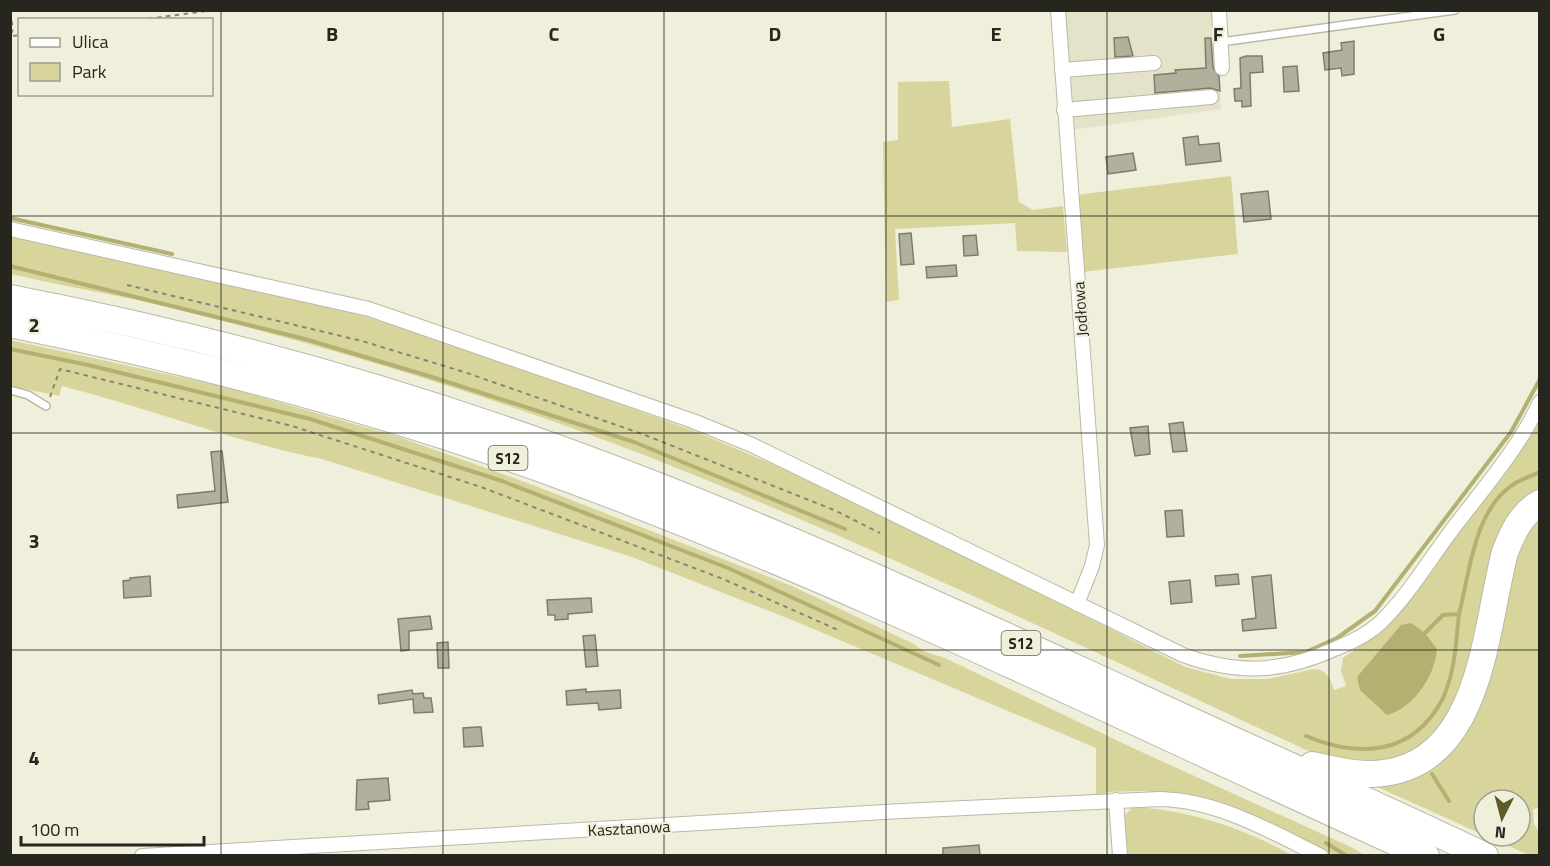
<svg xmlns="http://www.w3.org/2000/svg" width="1550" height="866" font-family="'Titillium Web',sans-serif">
  <rect width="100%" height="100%" fill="#f0efdb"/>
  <path fill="#e4e2c8" d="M 1064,11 L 1216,11 L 1221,109 L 1071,130 Z"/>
  <path fill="#d8d59c" d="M 949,81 L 952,127 L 1010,119 L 1019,202 L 1033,210 L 1063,206 L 1067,252 L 1017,251 L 1015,223 L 895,229 L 899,300 L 886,302 L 883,142 L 898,140 L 898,82 Z
    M 1231,176 L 1238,254 L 1082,272 L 1076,195 Z
    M 11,235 L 293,297 L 367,317 L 474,352 L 689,429 L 775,465 L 953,549 L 1185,667 L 1231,679 L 1268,679 L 1314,669 C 1328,670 1330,679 1334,690 L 1346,686 L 1341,671 L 1343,658 L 1387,626 L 1407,603 L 1526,443 L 1539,418 L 1539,491 L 1450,717 L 1413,754 L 1368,765 L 1329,759 L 1304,749 C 1085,648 868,543 644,455 C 494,397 337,349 180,310 C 124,296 67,287 11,274 Z
    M 10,340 L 226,387 L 399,437 L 533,485 L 792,586 L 914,644 L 923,651 L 945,658 L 1135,749 L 1353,848 L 1364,855 L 1335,855 L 1258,818 L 1223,803 L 1189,795 L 1142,791 L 1108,792 L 1096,796 L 1096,748 L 797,622 L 632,557 L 322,459 C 234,442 149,408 62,386 L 59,396 L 11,386 Z
    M 1539,512 L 1540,808 L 1533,809 L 1534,824 L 1539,832 L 1539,855 L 1529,855 L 1486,836 L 1520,836 L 1520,800 L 1484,800 L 1484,835 L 1364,781 L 1445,751 L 1512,554 Z
    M 1133,807 C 1189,810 1243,828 1292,855 L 1127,855 L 1124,816 Z"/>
  <path fill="#b4b072" d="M 1411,623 L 1425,633 L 1437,649 C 1435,675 1415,707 1387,715 L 1360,690 L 1357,677 L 1401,625 Z"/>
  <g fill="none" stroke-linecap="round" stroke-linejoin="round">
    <path stroke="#b4b072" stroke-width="4" d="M 10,218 L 172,254
      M 10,266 L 305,339 L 432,377 L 634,442 L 845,529
      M 10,349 L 88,365 L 310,419 L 502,481 L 728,568 L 939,665
      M 1425,633 L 1443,615 L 1459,614 C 1470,572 1474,509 1514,484 C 1522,479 1531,476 1540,472
      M 1240,656 L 1306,652 L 1337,638 L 1375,611 L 1511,432 L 1540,379
      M 1306,736 C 1358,758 1412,756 1442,700 C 1455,674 1456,642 1459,614
      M 1432,774 L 1449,801
      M 1326,843 L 1347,856"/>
  </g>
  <path fill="#b0b09d" stroke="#7e7d6c" stroke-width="1.5" d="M 1128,37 L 1133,56 L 1115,57 L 1114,38 Z
    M 1205,38 L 1211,38 L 1213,68 L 1219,76 L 1220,91 L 1210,88 L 1155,93 L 1154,75 L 1176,73 L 1175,70 L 1206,68 Z
    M 1354,41 L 1354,74 L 1342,76 L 1341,68 L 1325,70 L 1323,53 L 1342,50 L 1341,43 Z
    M 1246,56 L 1262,56 L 1263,72 L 1250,73 L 1251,106 L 1242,107 L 1242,101 L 1235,101 L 1234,89 L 1241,88 L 1240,58 Z
    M 1297,66 L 1299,91 L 1284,92 L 1283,67 Z
    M 1198,136 L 1199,145 L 1219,143 L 1221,161 L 1186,165 L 1183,138 Z
    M 1133,153 L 1136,170 L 1108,174 L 1106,157 Z
    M 1268,191 L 1271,219 L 1244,222 L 1241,194 Z
    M 911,233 L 914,264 L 901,265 L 899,234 Z
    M 976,235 L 978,255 L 964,256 L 963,236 Z
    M 956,265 L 957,276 L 927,278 L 926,267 Z
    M 1183,422 L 1187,451 L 1173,452 L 1169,424 Z
    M 1148,426 L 1150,454 L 1135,456 L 1130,428 Z
    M 222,451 L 228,502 L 178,508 L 177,495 L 215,491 L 211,452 Z
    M 1182,510 L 1184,536 L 1167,537 L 1165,511 Z
    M 1238,574 L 1239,584 L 1216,586 L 1215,576 Z
    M 1271,575 L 1276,628 L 1243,631 L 1242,620 L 1256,618 L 1252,577 Z
    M 150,576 L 151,596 L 124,598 L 123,581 L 130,580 L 130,578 Z
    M 1190,580 L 1192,602 L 1171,604 L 1169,582 Z
    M 591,598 L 592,612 L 568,614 L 568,619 L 555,620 L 555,615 L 548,615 L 547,600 Z
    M 430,616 L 432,629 L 409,631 L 409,650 L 401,651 L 398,619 Z
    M 595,635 L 598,666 L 586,667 L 583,636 Z
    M 448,642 L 449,668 L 438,668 L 437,643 Z
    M 586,689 L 586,692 L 620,690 L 621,708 L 599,710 L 598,703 L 567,705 L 566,691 Z
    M 412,690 L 413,694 L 423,693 L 424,698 L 431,698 L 433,712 L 414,713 L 413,699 L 379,704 L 378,695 Z
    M 477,727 L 481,727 L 483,746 L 464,747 L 463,728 Z
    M 388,778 L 390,800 L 368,802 L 369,809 L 356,810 L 357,780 Z
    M 979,845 L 980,855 L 943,855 L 943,848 Z"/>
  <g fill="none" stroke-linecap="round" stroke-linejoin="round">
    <defs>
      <path id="lane" d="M 1221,42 L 1455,10
        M 10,390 L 28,395 L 46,406"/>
      <path id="street" d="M 1058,10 L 1097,545 L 1092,566 L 1077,604
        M 1219,10 L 1222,68
        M 1062,70 L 1154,63
        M 1064,110 L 1211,97
        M 10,229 L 369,309 L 693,421 L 752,445 L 1183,655 C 1239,675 1282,673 1337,648 C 1352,642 1368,634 1380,623 C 1410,594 1432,555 1458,522 C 1487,484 1520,446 1540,402
        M 1116,800 L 1120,856
        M 142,856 L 902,811 L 1160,799 C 1217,800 1270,831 1321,856"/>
      <path id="highway" d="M 10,298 C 187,332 362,379 532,439 C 737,511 934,603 1131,693 C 1249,748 1368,800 1485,856
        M 10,324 C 192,361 373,408 547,471 C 848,580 1135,725 1426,856
        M 1312,765 C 1332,769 1351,775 1371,774 C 1482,771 1484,632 1505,552 C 1513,532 1521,514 1540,503"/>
    </defs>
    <use href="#lane" stroke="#bab9a7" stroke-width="10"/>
    <use href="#street" stroke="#bab9a7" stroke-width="16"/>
    <use href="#highway" stroke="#bab9a7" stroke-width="28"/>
    <path stroke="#868578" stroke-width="2" stroke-dasharray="4.5 4.5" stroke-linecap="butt" d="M 10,12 L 13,29 L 10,37
      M 139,20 L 214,10
      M 13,36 L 20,35
      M 127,285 L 362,341 L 464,372 L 645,435 L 834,510 L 880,533
      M 50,397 L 60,369 L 292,426 L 481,487 L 723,579 L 838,630"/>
    <use href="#lane" stroke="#fff" stroke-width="7"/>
    <use href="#street" stroke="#fff" stroke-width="14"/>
    <use href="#highway" stroke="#fff" stroke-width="26"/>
  </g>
  <path fill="none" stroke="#26261f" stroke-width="1.5" stroke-opacity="0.55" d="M 221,10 L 221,856M 443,10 L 443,856M 664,10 L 664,856M 886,10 L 886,856M 1107,10 L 1107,856M 1329,10 L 1329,856M 10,216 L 1540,216M 10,433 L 1540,433M 10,650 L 1540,650"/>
  <g text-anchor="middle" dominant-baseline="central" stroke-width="4.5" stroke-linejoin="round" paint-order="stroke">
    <g fill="#f0efdb" stroke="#636257" stroke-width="1.5">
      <rect x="488.5" y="446" width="39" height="24" rx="4.5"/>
      <rect x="1001.5" y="631" width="39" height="24" rx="4.5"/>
    </g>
    <g font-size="15" font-weight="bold" fill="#26261f">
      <text x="508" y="458">S12</text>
      <text x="1021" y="643">S12</text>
    </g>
    <g font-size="16" fill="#26261f" stroke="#f0efdb">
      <text transform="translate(1080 309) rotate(-94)">Jodłowa</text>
      <text transform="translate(629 828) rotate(-3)">Kasztanowa</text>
    </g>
  </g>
  <g font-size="20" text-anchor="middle" font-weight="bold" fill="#26261f" stroke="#f0efdb" stroke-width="4.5" stroke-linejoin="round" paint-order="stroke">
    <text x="332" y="41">B</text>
    <text x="554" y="41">C</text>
    <text x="775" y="41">D</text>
    <text x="996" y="41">E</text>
    <text x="1218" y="41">F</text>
    <text x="1439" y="41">G</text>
    <text x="34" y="332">2</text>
    <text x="34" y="548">3</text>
    <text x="34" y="765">4</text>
  </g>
  <rect width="1550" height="866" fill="none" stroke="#26261f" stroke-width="24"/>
  <rect x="18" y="18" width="195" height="78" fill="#f0efdb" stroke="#9f9f90" stroke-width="1.5"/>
  <rect x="30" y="38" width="30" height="9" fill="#ffffff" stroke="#9f9f90" stroke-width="1.5"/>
  <text x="72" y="48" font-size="18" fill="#26261f">Ulica</text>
  <rect x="30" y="63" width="30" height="18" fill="#d8d59c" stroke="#9f9f90" stroke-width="1.5"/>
  <text x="72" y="78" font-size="18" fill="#26261f">Park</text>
  <g transform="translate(1502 818) rotate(186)"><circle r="28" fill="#f0efdb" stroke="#9f9f90" stroke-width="1.5"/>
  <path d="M0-4.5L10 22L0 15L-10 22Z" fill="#5f5b28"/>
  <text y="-9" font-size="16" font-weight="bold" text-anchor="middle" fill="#26261f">N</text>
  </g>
  <path d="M21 836v9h183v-9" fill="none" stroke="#26261f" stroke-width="3"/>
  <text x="30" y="836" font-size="18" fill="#26261f" stroke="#f0efdb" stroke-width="4.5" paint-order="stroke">100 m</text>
</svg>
